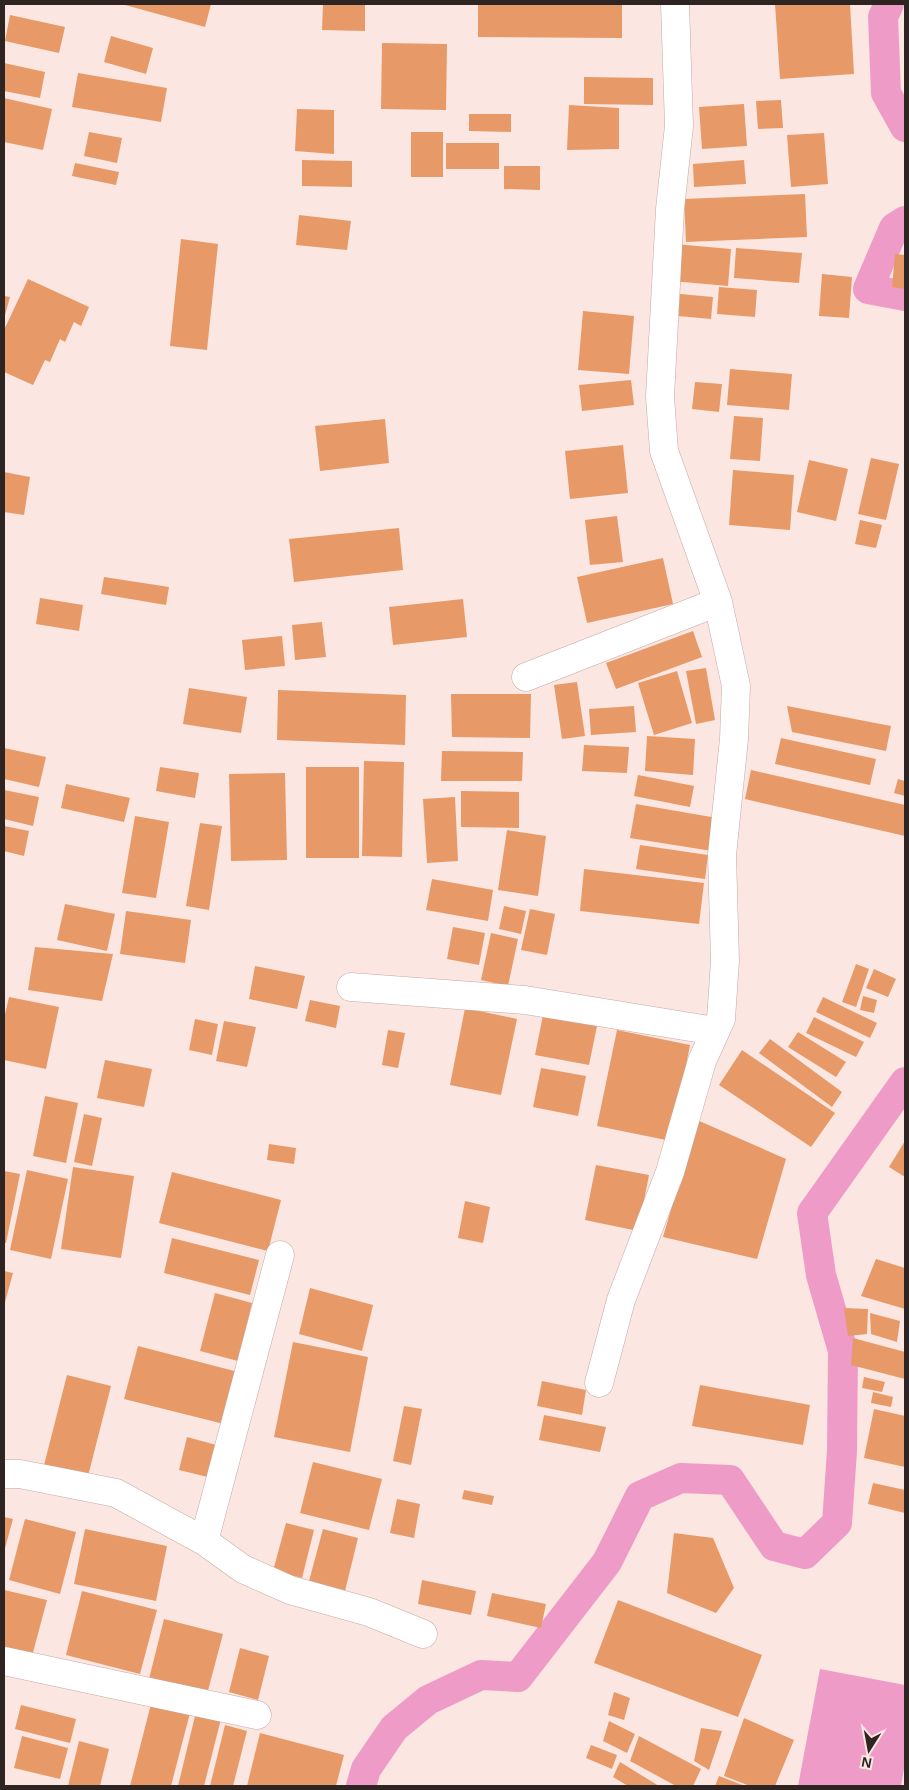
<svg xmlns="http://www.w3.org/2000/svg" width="909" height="1790" font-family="Helvetica,sans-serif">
  <rect width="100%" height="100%" fill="#fce6e1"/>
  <path fill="#ef9bc7" d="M 820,1669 L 905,1685 L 905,1763 L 901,1786 L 798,1786 Z"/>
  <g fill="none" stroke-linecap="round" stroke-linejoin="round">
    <path stroke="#ef9bc7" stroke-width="30" d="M 889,4 L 883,17 L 886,93 L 905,127
      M 905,221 L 894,228 L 868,289 L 905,296
      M 361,1786 L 366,1769 L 394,1728 L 428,1700 L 481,1675 L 518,1677 L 607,1562 L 640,1496 L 681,1478 L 730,1480 L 774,1546 L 805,1554 L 837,1523 L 842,1451 L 843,1351 L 821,1275 L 812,1213 L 905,1082"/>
  </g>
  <path fill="#e79a67" d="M 126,4 L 211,4 L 205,27 L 125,5 Z
    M 323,4 L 365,4 L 365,31 L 322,30 Z
    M 478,4 L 622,4 L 622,38 L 478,37 Z
    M 775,4 L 850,4 L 854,74 L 780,79 Z
    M 10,15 L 65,27 L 59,53 L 5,41 Z
    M 111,36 L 153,48 L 146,74 L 104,62 Z
    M 382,43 L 447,44 L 446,110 L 381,109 Z
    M 4,63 L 45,72 L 40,98 L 4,91 Z
    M 78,73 L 167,88 L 161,122 L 72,107 Z
    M 584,77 L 653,78 L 653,105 L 584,104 Z
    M 4,98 L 52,109 L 43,150 L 4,142 Z
    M 781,100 L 783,128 L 758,129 L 756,101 Z
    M 744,104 L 747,146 L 702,149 L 699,107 Z
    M 569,105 L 619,108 L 619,149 L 567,150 Z
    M 297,109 L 334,110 L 334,154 L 295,151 Z
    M 469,114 L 511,114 L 511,132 L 469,131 Z
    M 89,132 L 122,138 L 117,163 L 84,156 Z
    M 411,132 L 443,132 L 443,177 L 411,177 Z
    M 824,133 L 828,184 L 791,187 L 787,135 Z
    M 446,143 L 499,143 L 499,169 L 446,169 Z
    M 302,160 L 352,161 L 352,187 L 302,186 Z
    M 744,160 L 746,184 L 694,187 L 693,164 Z
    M 75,163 L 119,172 L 116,185 L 72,176 Z
    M 504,166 L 540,166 L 540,190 L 504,189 Z
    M 805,194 L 807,237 L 686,242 L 684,199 Z
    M 299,215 L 351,221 L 347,250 L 296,245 Z
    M 181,239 L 218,244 L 207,350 L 170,346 Z
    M 675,244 L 731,249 L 728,286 L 672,281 Z
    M 736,248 L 802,253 L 799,283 L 734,278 Z
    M 895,254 L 905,255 L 905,289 L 892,287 Z
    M 822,274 L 852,277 L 849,318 L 819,316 Z
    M 28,279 L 89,307 L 81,326 L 74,322 L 65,342 L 60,339 L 50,362 L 45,360 L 33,385 L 4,372 L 4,330 Z
    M 719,287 L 757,290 L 755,317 L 717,314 Z
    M 680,294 L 713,297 L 711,319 L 678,316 Z
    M 4,296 L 10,297 L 4,319 Z
    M 583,311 L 634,316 L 629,374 L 578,370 Z
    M 730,369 L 792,374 L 789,410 L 727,405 Z
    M 631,380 L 634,405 L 582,411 L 579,385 Z
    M 695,382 L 722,384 L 719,412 L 692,409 Z
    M 734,416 L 763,418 L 760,461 L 730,459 Z
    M 385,419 L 389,463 L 320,471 L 315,426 Z
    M 623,445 L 628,493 L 570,499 L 565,451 Z
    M 871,458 L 899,464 L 886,520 L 858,514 Z
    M 809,460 L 848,469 L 836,521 L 797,512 Z
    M 733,470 L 794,475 L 790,530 L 729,525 Z
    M 4,472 L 30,477 L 24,515 L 4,512 Z
    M 617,516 L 623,562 L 590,565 L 585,520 Z
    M 860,520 L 882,525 L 876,548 L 855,544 Z
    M 399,528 L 403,570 L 294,582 L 289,539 Z
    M 663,558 L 673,604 L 587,623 L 577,577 Z
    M 104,577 L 169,587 L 166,605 L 101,594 Z
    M 40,598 L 83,605 L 79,631 L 36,624 Z
    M 463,599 L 467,637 L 393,645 L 389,607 Z
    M 322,622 L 326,657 L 295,660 L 292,625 Z
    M 693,631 L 702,657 L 616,689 L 606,663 Z
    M 282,636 L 285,666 L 245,670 L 242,640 Z
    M 706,668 L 715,720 L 696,724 L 686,671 Z
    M 677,671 L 692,723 L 654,735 L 638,683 Z
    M 577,682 L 585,736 L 562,739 L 554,685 Z
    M 189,688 L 247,697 L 241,733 L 183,724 Z
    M 278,690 L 406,695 L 405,745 L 277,740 Z
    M 451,694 L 531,694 L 530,738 L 452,737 Z
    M 634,706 L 636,732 L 591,735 L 589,709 Z
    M 787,706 L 891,726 L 886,751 L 792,732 Z
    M 647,736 L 695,739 L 693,775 L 645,771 Z
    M 781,738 L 876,759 L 870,785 L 775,764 Z
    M 584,745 L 629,747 L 627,773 L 582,771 Z
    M 4,748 L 46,757 L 39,787 L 4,779 Z
    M 442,751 L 523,752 L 522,781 L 441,781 Z
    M 364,761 L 404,762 L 402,857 L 362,856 Z
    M 160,767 L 199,773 L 195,798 L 156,791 Z
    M 306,767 L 359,767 L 359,858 L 306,858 Z
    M 751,770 L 905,805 L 905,836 L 745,799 Z
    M 285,773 L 287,860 L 231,861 L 229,774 Z
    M 638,775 L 694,786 L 690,807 L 634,796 Z
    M 898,779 L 905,781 L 905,796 L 894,793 Z
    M 66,784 L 130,798 L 124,822 L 61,808 Z
    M 4,790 L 39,797 L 33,826 L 4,819 Z
    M 461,791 L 519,792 L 519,828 L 461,827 Z
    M 455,797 L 458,861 L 427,863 L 423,799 Z
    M 636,804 L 717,818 L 712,851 L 630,838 Z
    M 135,816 L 169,822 L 156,898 L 122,893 Z
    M 200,823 L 222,826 L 209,910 L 186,906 Z
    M 4,826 L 29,831 L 24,856 L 4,851 Z
    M 507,830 L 546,836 L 538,896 L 498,890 Z
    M 640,845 L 708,855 L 705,879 L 636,869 Z
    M 584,869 L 704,883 L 699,924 L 580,911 Z
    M 432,879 L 493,890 L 488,921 L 426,910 Z
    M 65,904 L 115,914 L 107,951 L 57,940 Z
    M 504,906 L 526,911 L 521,934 L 499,929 Z
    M 530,909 L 555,914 L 547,955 L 521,950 Z
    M 126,911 L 191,920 L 185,963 L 120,954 Z
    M 453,927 L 485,933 L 479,965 L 447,959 Z
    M 491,933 L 518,939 L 508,986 L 481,980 Z
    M 35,947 L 113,954 L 102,1001 L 28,990 Z
    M 856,964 L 869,969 L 856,1007 L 842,1002 Z
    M 255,966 L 305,976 L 297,1009 L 249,999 Z
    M 874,969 L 896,979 L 888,997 L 866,988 Z
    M 863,996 L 877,1000 L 874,1013 L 860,1010 Z
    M 9,997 L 59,1007 L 46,1069 L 4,1060 L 4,1019 Z
    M 823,997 L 877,1023 L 870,1038 L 816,1012 Z
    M 310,1000 L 340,1006 L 336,1028 L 305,1021 Z
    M 465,1008 L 517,1019 L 501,1095 L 450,1085 Z
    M 543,1015 L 597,1026 L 589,1065 L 535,1055 Z
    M 814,1017 L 864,1042 L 856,1057 L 806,1033 Z
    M 195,1019 L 218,1024 L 212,1055 L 189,1050 Z
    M 224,1021 L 256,1027 L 247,1067 L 216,1061 Z
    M 388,1030 L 405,1033 L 398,1068 L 382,1065 Z
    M 617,1030 L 690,1045 L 671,1141 L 597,1126 Z
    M 798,1032 L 846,1062 L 836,1077 L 788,1047 Z
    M 770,1039 L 842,1092 L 832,1107 L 759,1053 Z
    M 742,1050 L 835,1113 L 811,1147 L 719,1085 Z
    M 105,1060 L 152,1069 L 144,1107 L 97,1098 Z
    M 541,1068 L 586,1076 L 578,1116 L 533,1107 Z
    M 45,1096 L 78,1103 L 66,1163 L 33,1156 Z
    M 84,1114 L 102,1118 L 92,1166 L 74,1162 Z
    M 697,1120 L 786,1159 L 757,1259 L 663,1237 Z
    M 905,1141 L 905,1177 L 889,1167 Z
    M 269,1144 L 296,1148 L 294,1164 L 267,1160 Z
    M 596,1165 L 649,1175 L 638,1231 L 585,1220 Z
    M 73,1167 L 134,1176 L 121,1258 L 61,1249 Z
    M 27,1170 L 68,1179 L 51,1259 L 10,1250 Z
    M 4,1171 L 20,1174 L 6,1243 L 4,1243 Z
    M 172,1172 L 281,1200 L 268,1251 L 159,1223 Z
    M 465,1201 L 490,1207 L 483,1243 L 458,1238 Z
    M 172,1238 L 259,1260 L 250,1295 L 164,1273 Z
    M 876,1259 L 905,1268 L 905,1309 L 861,1296 Z
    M 4,1271 L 13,1273 L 4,1306 Z
    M 310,1288 L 373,1305 L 362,1351 L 299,1334 Z
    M 215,1293 L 252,1303 L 238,1361 L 200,1351 Z
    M 844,1308 L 868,1309 L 867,1334 L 848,1336 Z
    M 870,1313 L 900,1321 L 897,1342 L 871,1334 Z
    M 853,1338 L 905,1352 L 905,1379 L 851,1365 Z
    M 293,1342 L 368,1357 L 350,1452 L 274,1437 Z
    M 138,1346 L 242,1373 L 228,1425 L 124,1399 Z
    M 67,1375 L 111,1386 L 86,1484 L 42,1473 Z
    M 864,1377 L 885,1382 L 882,1392 L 862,1388 Z
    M 542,1381 L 586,1390 L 582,1415 L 537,1406 Z
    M 700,1385 L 810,1405 L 803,1445 L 692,1426 Z
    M 873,1392 L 893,1397 L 891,1407 L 871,1403 Z
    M 404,1406 L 422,1409 L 411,1465 L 393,1461 Z
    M 874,1409 L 905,1416 L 905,1467 L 864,1458 Z
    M 544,1415 L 606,1427 L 600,1452 L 539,1440 Z
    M 187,1437 L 220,1446 L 212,1478 L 179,1470 Z
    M 313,1462 L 382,1479 L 369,1530 L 300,1513 Z
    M 873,1483 L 905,1490 L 905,1513 L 868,1504 Z
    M 464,1490 L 494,1496 L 492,1505 L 462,1499 Z
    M 397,1499 L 420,1504 L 414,1538 L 390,1533 Z
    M 4,1517 L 13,1519 L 4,1552 Z
    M 25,1519 L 76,1532 L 60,1594 L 9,1580 Z
    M 286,1523 L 314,1530 L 302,1578 L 273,1571 Z
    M 85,1529 L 167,1546 L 156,1601 L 74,1584 Z
    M 323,1529 L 358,1538 L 345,1591 L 309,1581 Z
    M 674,1533 L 713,1538 L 734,1588 L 716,1613 L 667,1593 Z
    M 422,1580 L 476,1591 L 471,1615 L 418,1604 Z
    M 4,1590 L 47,1600 L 31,1660 L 4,1653 Z
    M 82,1591 L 157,1610 L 140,1674 L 66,1655 Z
    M 492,1593 L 546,1604 L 541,1628 L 487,1616 Z
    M 618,1600 L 762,1655 L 738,1717 L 594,1663 Z
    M 164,1619 L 223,1634 L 206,1698 L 148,1683 Z
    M 240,1648 L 269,1656 L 258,1700 L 229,1692 Z
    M 614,1692 L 630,1698 L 624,1720 L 608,1715 Z
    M 152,1700 L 191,1709 L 171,1786 L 130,1786 Z
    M 21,1705 L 76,1719 L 70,1743 L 15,1729 Z
    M 196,1712 L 221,1719 L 204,1786 L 178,1786 Z
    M 744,1718 L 794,1740 L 775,1786 L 750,1786 L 724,1776 Z
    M 609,1721 L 635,1734 L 627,1753 L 603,1741 Z
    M 225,1725 L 247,1731 L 233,1786 L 210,1786 Z
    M 701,1728 L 722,1731 L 709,1770 L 694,1761 Z
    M 260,1733 L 344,1755 L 336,1786 L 247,1786 Z
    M 22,1736 L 68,1748 L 60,1779 L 14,1768 Z
    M 639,1736 L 701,1769 L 693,1786 L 676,1786 L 630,1761 Z
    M 79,1741 L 109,1749 L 100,1786 L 68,1786 Z
    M 591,1745 L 617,1755 L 612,1769 L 586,1758 Z
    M 620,1762 L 659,1786 L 628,1786 L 613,1777 Z
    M 719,1776 L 745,1786 L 715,1786 Z"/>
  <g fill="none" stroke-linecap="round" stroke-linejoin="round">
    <defs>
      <path id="minor" d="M 526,677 L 718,602
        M 351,987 L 525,1000 L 715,1031
        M 599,1383 L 621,1300 L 670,1172 L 702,1061 L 721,1019 L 725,961 L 722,855 L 734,739 L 736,686 L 718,602 L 664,451 L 660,397 L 670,209 L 679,126 L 675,4
        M 4,1474 L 20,1474 L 116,1493 L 204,1541 L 243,1569 L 290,1590 L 369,1612 L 423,1634
        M 204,1541 L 280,1255
        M 4,1661 L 257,1715"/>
    </defs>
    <use href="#minor" stroke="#c4a9a4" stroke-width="29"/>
    <use href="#minor" stroke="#fff" stroke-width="28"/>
  </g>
  <rect width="909" height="1790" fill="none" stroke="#2e2422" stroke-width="10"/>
  <g transform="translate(869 1750) rotate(191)" stroke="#fce6e1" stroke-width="4" paint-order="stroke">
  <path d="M0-4L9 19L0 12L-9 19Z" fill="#2e2422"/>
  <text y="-8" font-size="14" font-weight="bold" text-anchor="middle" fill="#2e2422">N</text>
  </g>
</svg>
